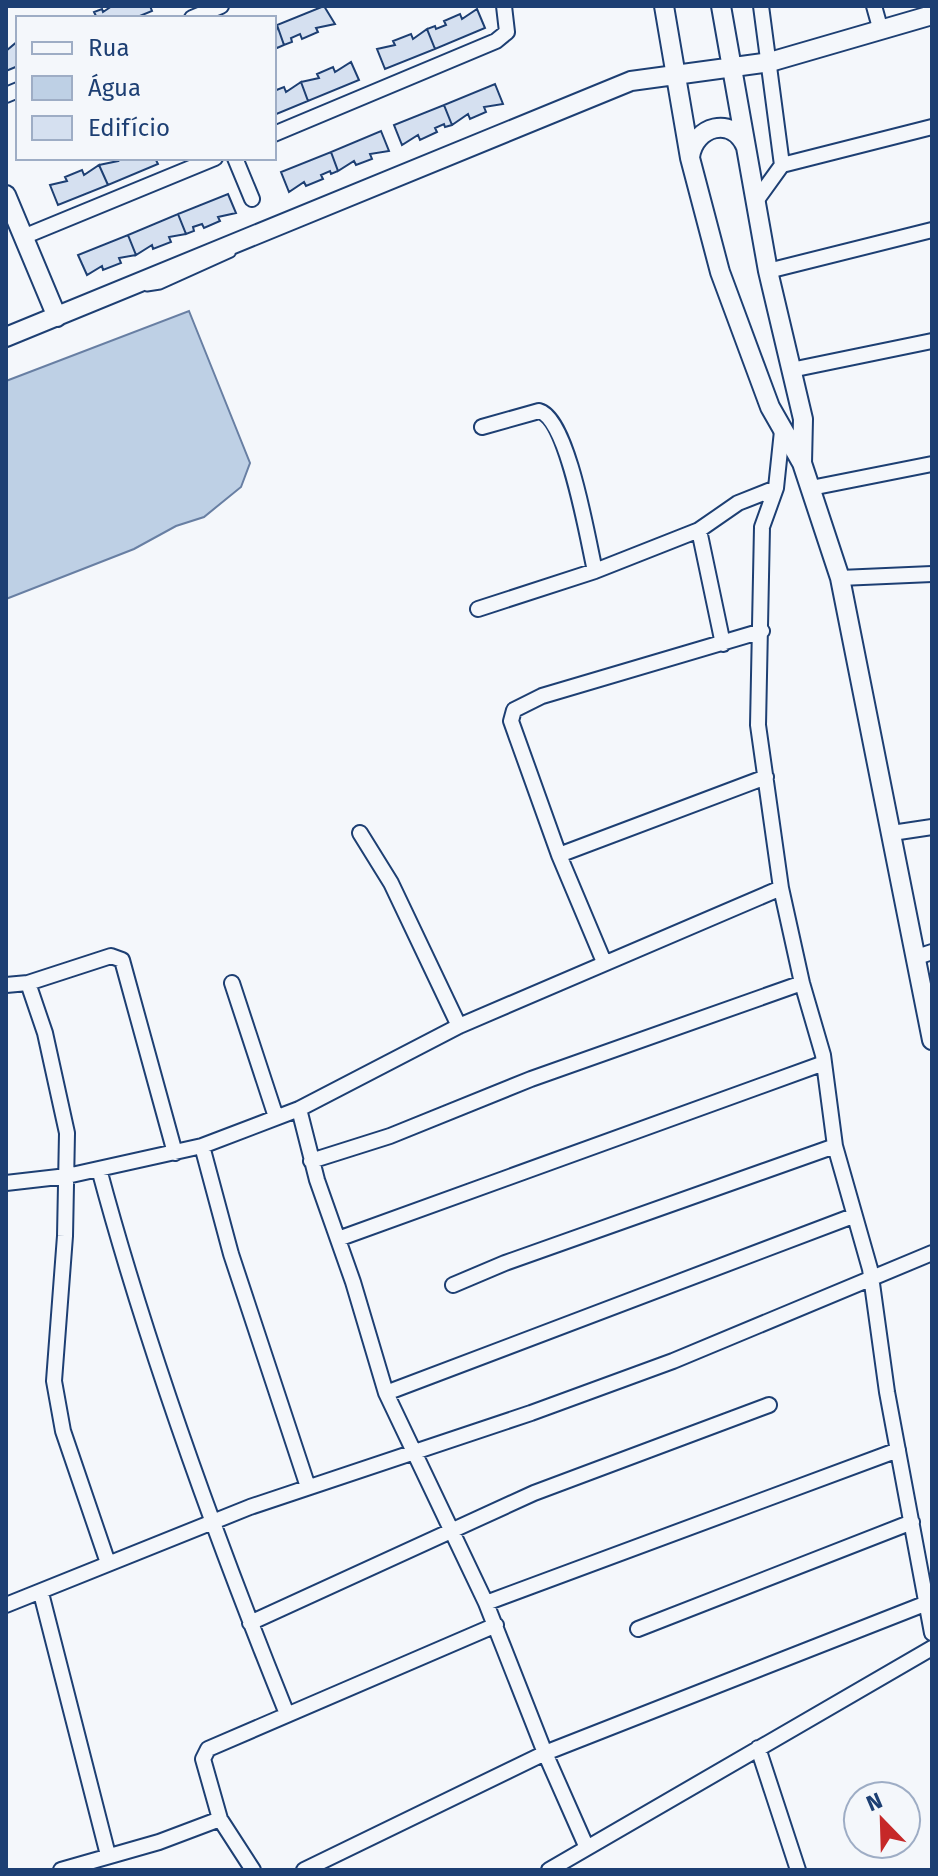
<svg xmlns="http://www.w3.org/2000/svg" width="938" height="1876" font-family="'Fira Sans',sans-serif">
  <rect width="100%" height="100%" fill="#f4f7fb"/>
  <path fill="#bed0e5" stroke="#687fa3" stroke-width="2" d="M 189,311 L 250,463 L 241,487 L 204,517 L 176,526 L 134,549 L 6,599 L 6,381 Z"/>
  <path fill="#d5e0f0" stroke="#1d3f73" stroke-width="2" d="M 112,6 L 150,6 L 152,11 L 135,18 L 97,18 L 94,12 L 102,9 L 103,12 Z
    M 324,6 L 335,24 L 316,28 L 318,32 L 302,39 L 300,34 L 291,38 L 292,42 L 284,45 L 277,25 Z
    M 477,9 L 485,28 L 435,49 L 427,29 L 435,26 L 436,29 L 446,25 L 444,21 L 460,14 L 462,19 Z
    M 277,25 L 284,45 L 277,48 L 274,45 Z
    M 427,29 L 435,49 L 385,69 L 377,49 L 395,45 L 393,41 L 411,34 L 413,39 Z
    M 18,41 L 18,66 L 6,71 L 6,51 Z
    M 351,62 L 359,80 L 308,101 L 301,82 L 319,78 L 317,74 L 333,67 L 335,72 Z
    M 301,82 L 308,101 L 274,115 L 274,91 L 284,87 L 286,92 Z
    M 495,84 L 503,104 L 484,107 L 486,112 L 470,119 L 468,114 L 452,125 L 444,105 Z
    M 444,105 L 452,125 L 445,127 L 444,124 L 435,128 L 437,132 L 420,140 L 418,135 L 402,145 L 394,125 Z
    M 381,131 L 389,151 L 370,154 L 372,159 L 356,165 L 354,161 L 338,171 L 331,152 Z
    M 331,152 L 338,171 L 331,174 L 330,171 L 321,175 L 323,179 L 306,186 L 304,182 L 289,192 L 281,172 Z
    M 116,158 L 155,158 L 158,164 L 108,185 L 99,165 L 118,161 Z
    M 99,165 L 108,185 L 58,205 L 50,185 L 67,181 L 65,177 L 82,170 L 84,175 Z
    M 228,194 L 236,213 L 218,217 L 220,221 L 204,228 L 202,224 L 193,227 L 194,231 L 186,234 L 178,214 Z
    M 178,214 L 186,234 L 169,237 L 171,242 L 153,249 L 152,245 L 136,255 L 128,235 Z
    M 128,235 L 136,255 L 119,258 L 121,263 L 103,270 L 102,266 L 87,275 L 78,255 Z"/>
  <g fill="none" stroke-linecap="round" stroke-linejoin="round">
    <defs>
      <path id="lane" d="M 147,287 L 160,285 L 231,253"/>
      <path id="street" d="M 874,6 L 881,31
        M 192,18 L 221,6
        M 6,95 L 18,90
        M 274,134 L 496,41 L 507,32 L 504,6
        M 235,158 L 252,199
        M 782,165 L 932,127
        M 756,201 L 782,165 L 761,6
        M 23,237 L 215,158
        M 768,271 L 932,230
        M 791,370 L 932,341
        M 482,427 L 539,411 C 568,418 588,541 595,571
        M 782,431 L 776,488 L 762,527 L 758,725 L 781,888 L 802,983 L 823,1055 L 835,1146 L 870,1269 L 887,1392 L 932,1633
        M 811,488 L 932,464
        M 840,578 L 932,574
        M 478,609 L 595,571 L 699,530
        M 723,644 L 699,530 L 738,503 L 776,488
        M 360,833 L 391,883 L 459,1026
        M 892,833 L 932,827
        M 559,855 L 766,777
        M 914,958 L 932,952
        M 604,962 L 559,855 L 511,721 L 514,710 L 542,696 L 762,631
        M 28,983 L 45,1033 L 67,1133 L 65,1236 L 54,1381 L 63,1431 L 108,1563
        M 232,983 L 276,1117
        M 6,985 L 28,983 L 111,956 L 122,960 L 175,1153
        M 299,1109 L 317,1180 L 353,1282 L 386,1393 L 486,1603 L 545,1753 L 927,1603
        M 202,1146 L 231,1254 L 308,1487
        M 311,1161 L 390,1136 L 531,1079 L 802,983
        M 99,1169 C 149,1355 215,1536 287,1714
        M 6,1183 L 67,1176 L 202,1146 L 299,1109 L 459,1026 L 781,888
        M 338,1239 L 824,1063
        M 453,1285 L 505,1263 L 835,1146
        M 386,1393 L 853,1216
        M 41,1593 L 108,1855
        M 486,1603 L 898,1450
        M 6,1605 L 250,1507 L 531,1413 L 673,1361 L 932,1253
        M 250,1623 L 534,1493 L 769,1405
        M 638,1629 L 912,1522
        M 758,1748 L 798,1870
        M 220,1819 L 203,1759 L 208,1749 L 496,1625
        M 61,1870 L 159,1842 L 220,1819 L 253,1870
        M 304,1870 L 545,1753 L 587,1848
        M 549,1870 L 932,1648"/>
      <path id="secondary" d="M 664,6 L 690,158 L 720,272 L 770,407 L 802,463 L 840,578 L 932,1040
        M 721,6 L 768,271 L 803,419 L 802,463
        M 690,157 C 694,126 733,115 746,147
        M 6,195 L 57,317
        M 6,337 L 631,81 L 770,62 L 932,15"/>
    </defs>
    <use href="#lane" stroke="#1d3f73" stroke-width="11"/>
    <use href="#street" stroke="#1d3f73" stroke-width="18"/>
    <use href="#secondary" stroke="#1d3f73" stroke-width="22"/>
    <use href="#lane" stroke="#f4f7fb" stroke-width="7"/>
    <use href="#street" stroke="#f4f7fb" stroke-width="14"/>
    <use href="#secondary" stroke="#f4f7fb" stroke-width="18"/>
  </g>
  <rect width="938" height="1876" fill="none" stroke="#1d3f73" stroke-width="16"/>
  <rect x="16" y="16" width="260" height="144" fill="#f4f7fb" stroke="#9eadc5" stroke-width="2"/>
  <rect x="32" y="42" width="40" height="12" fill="#f4f7fb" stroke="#9eadc5" stroke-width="2"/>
  <text x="88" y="56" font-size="24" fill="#1d3f73">Rua</text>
  <rect x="32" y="76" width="40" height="24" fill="#bed0e5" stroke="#9eadc5" stroke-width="2"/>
  <text x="88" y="96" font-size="24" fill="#1d3f73">Água</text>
  <rect x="32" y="116" width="40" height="24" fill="#d5e0f0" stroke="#9eadc5" stroke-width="2"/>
  <text x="88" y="136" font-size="24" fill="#1d3f73">Edifício</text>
  <g transform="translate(882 1820) rotate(337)"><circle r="38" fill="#f4f7fb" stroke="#9eadc5" stroke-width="2"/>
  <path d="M0-6L14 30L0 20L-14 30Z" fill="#c62828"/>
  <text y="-12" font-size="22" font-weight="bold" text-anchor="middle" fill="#1d3f73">N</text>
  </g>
</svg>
